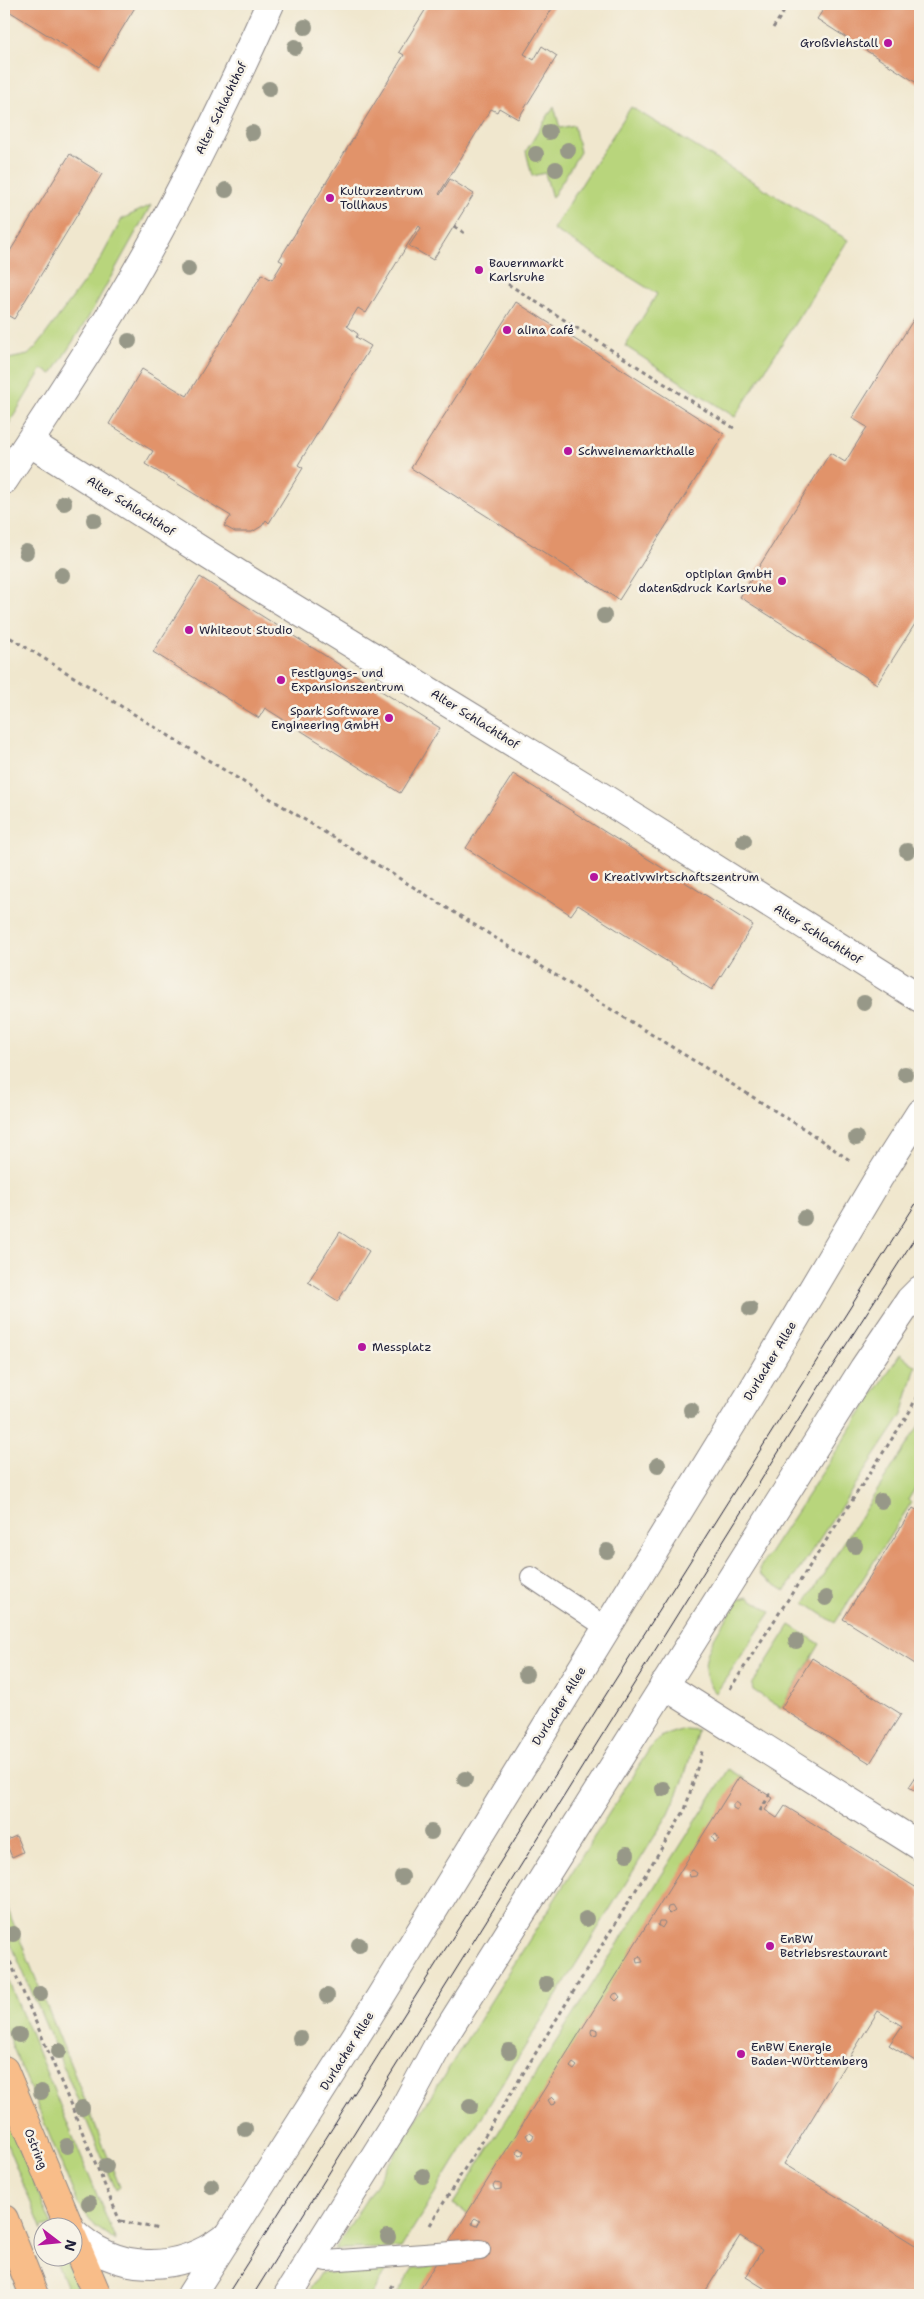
<svg xmlns="http://www.w3.org/2000/svg" width="924" height="2299" font-family="'Shantell Sans',sans-serif">
  <rect width="100%" height="100%" fill="#f7f3e8"/>
  <filter id="ink" filterUnits="userSpaceOnUse"><feTurbulence type="fractalNoise" baseFrequency=".02" numOctaves="2"/><feDisplacementMap in="SourceGraphic" scale="10" xChannelSelector="R" yChannelSelector="G"/><feConvolveMatrix kernelMatrix="1 2 1 2 8 2 1 2 1" color-interpolation-filters="sRGB"/></filter>
  <filter id="wash" filterUnits="userSpaceOnUse"><feTurbulence type="fractalNoise" baseFrequency=".0096" numOctaves="4" result="noise"/><feDisplacementMap in="SourceGraphic" scale="20" xChannelSelector="R" yChannelSelector="G"/><feGaussianBlur stdDeviation="1.12" result="paint"/><feColorMatrix in="noise" values="0 0 0 0 0 0 0 0 0 0 0 0 0 0 0 0 0 1.4 0 .05"/><feComposite in="paint" operator="in"/></filter>
  <g filter="url(#wash)">
    <rect width="100%" height="100%" fill="#f0e7ce"/>
    <path fill="#b8d57b" stroke="#6d7c5b" d="M 554,106 L 560,128 L 574,125 L 580,152 L 552,198 L 545,173 L 532,176 L 526,151 Z
      M 631,107 L 848,240 L 735,417 L 625,346 L 657,294 L 553,229 Z
      M 151,205 L 88,318 L 52,374 L 42,369 L 4,432 L 4,360 L 28,355 L 37,346 L 100,260 L 122,219 Z
      M 900,1354 L 916,1366 L 902,1415 L 785,1591 L 760,1575 L 759,1569 Z
      M 920,1424 L 920,1480 L 908,1500 L 911,1503 L 835,1623 L 805,1603 Z
      M 748,1597 L 771,1612 L 716,1693 C 687,1664 723,1625 740,1599 Z
      M 790,1625 L 820,1644 L 781,1708 L 753,1690 L 752,1685 Z
      M 684,1729 L 698,1730 L 683,1781 L 669,1813 L 401,2248 L 335,2249 L 650,1748 L 662,1736 Z
      M 729,1769 L 744,1778 L 470,2215 L 453,2204 Z
      M 4,1900 L 120,2187 L 116,2190 L 4,1927 Z
      M 4,1970 L 116,2241 L 96,2227 L 78,2204 L 4,2026 Z
      M 4,2112 L 52,2226 L 42,2226 L 42,2230 L 4,2137 Z
      M 54,2257 L 65,2257 L 80,2295 L 70,2295 Z
      M 439,2265 L 420,2295 L 396,2295 L 413,2268 Z
      M 387,2269 L 371,2295 L 306,2295 L 320,2273 Z"/>
    <g id="blocks">
      <path fill="#e1936b" fill-rule="evenodd" d="M 4,4 L 137,4 L 99,67 L 4,8 Z
        M 429,4 L 555,4 L 524,54 L 534,60 L 542,46 L 557,56 L 518,119 L 499,108 L 497,112 L 491,109 L 439,194 L 440,195 L 450,179 L 474,194 L 433,260 L 409,246 L 421,228 L 419,226 L 366,313 L 358,308 L 347,326 L 358,334 L 356,337 L 371,346 L 298,465 L 303,468 L 269,523 L 266,520 L 262,526 L 252,532 L 235,532 L 224,526 L 231,516 L 145,464 L 153,451 L 109,424 L 142,369 L 187,396 L 262,274 L 272,280 L 283,262 L 279,260 L 404,55 L 399,52 Z
        M 827,4 L 920,4 L 920,85 L 817,19 Z
        M 70,154 L 102,174 L 14,319 L 4,313 L 4,261 Z
        M 516,302 L 724,434 L 619,600 L 411,468 Z
        M 920,309 L 920,616 L 877,684 L 740,597 L 830,453 L 845,462 L 867,427 L 852,418 Z
        M 200,577 L 440,728 L 400,793 L 265,708 L 259,718 L 153,652 Z
        M 513,774 L 753,925 L 712,990 L 578,905 L 571,915 L 466,848 Z
        M 340,1232 L 369,1251 L 338,1301 L 308,1282 Z
        M 913,1508 L 920,1512 L 920,1667 L 843,1619 Z
        M 812,1658 L 901,1714 L 870,1763 L 781,1708 Z
        M 920,1770 L 920,1794 L 909,1787 Z
        M 739,1777 L 773,1798 L 765,1810 L 777,1818 L 785,1806 L 920,1890 L 920,2064 L 889,2045 L 902,2026 L 878,2011 L 784,2164 L 920,2248 L 920,2295 L 775,2295 L 746,2277 L 762,2250 L 740,2236 L 703,2295 L 437,2295 L 436,2291 L 432,2290 L 429,2295 L 416,2295 ZM 736,1802 L 740,1805 L 737,1810 L 733,1808 L 733,1804 ZM 716,1834 L 719,1839 L 715,1842 L 712,1837 ZM 693,1870 L 697,1873 L 696,1876 L 690,1877 L 689,1872 ZM 672,1906 L 675,1911 L 670,1914 L 667,1911 L 668,1907 ZM 659,1921 L 664,1921 L 665,1923 L 662,1928 L 658,1925 ZM 640,1956 L 643,1962 L 637,1963 L 636,1958 ZM 617,1993 L 620,1997 L 616,2001 L 612,1997 L 614,1994 ZM 592,2028 L 598,2030 L 598,2034 L 592,2035 L 591,2032 ZM 573,2063 L 577,2066 L 574,2070 L 570,2067 ZM 552,2097 L 556,2101 L 555,2104 L 551,2105 L 548,2100 ZM 530,2132 L 534,2135 L 532,2139 L 529,2140 L 526,2135 ZM 520,2148 L 524,2151 L 522,2155 L 519,2156 L 516,2151 ZM 495,2183 L 501,2184 L 501,2189 L 495,2190 L 493,2186 ZM 475,2218 L 480,2221 L 477,2226 L 472,2224 L 473,2220 Z
        M 16,1836 L 23,1852 L 12,1857 L 5,1841 Z"/>
    </g>
  </g>
  <g filter="url(#ink)">
    <use href="#blocks" fill-opacity="0" stroke="#898484" stroke-width="1"/>
    <g fill="none" stroke-linecap="round" stroke-linejoin="round">
      <defs>
        <path id="service" d="M 531,1577 L 607,1628
          M 312,2257 L 326,2261 L 480,2250"/>
        <path id="minor" d="M 29,442 L 251,582 L 602,797 L 920,998
          M 4,480 C 58,398 114,315 160,229 C 200,155 236,80 270,4
          M 664,1685 L 920,1846"/>
        <path id="tertiary" d="M 72,2231 C 115,2273 176,2274 223,2239
          M 191,2295 L 366,2020 L 751,1393 L 878,1179 L 920,1113
          M 288,2295 L 400,2116 L 436,2049 L 864,1368 L 910,1300 L 920,1290"/>
        <path id="primary" d="M 4,2070 L 69,2226
          M 4,2219 L 34,2295
          M 72,2236 L 97,2295"/>
      </defs>
      <use href="#service" stroke="#898484" stroke-width="22"/>
      <use href="#minor" stroke="#898484" stroke-width="30"/>
      <use href="#tertiary" stroke="#898484" stroke-width="30"/>
      <use href="#primary" stroke="#898484" stroke-width="30"/>
      <path stroke="#898484" stroke-width="3" stroke-dasharray="4 4" stroke-linecap="butt" d="M 773,28 L 789,4
        M 454,226 L 466,234
        M 508,284 L 737,430
        M 4,637 L 6,635 L 806,1130 L 851,1161
        M 730,1689 L 910,1411 L 920,1389
        M 760,1811 L 772,1791
        M 4,1947 L 122,2226
        M 121,2221 L 159,2229
        M 430,2225 L 685,1810 L 703,1748
        M 386,2295 L 392,2285"/>
      <use href="#service" stroke="#fff" stroke-width="20"/>
      <use href="#minor" stroke="#fff" stroke-width="28"/>
      <use href="#tertiary" stroke="#fff" stroke-width="28"/>
      <use href="#primary" stroke="#f8bd89" stroke-width="28"/>
      <path stroke="#22223b" stroke-width="1" d="M 227,2295 L 920,1197
        M 253,2295 L 821,1384 L 920,1230"/>
    </g>
    <g fill="#979888">
      <circle cx="305" cy="27" r="8"/>
      <circle cx="295" cy="47" r="8"/>
      <circle cx="269" cy="89" r="8"/>
      <circle cx="549" cy="132" r="8"/>
      <circle cx="252" cy="133" r="8"/>
      <circle cx="568" cy="150" r="8"/>
      <circle cx="536" cy="154" r="8"/>
      <circle cx="556" cy="169" r="8"/>
      <circle cx="226" cy="190" r="8"/>
      <circle cx="188" cy="269" r="8"/>
      <circle cx="129" cy="341" r="8"/>
      <circle cx="64" cy="503" r="8"/>
      <circle cx="94" cy="520" r="8"/>
      <circle cx="26" cy="552" r="8"/>
      <circle cx="62" cy="575" r="8"/>
      <circle cx="604" cy="616" r="8"/>
      <circle cx="744" cy="841" r="8"/>
      <circle cx="907" cy="851" r="8"/>
      <circle cx="864" cy="1003" r="8"/>
      <circle cx="905" cy="1074" r="8"/>
      <circle cx="856" cy="1138" r="8"/>
      <circle cx="804" cy="1218" r="8"/>
      <circle cx="750" cy="1309" r="8"/>
      <circle cx="691" cy="1410" r="8"/>
      <circle cx="658" cy="1465" r="8"/>
      <circle cx="881" cy="1501" r="8"/>
      <circle cx="855" cy="1546" r="8"/>
      <circle cx="607" cy="1551" r="8"/>
      <circle cx="826" cy="1598" r="8"/>
      <circle cx="796" cy="1641" r="8"/>
      <circle cx="526" cy="1674" r="8"/>
      <circle cx="465" cy="1779" r="8"/>
      <circle cx="663" cy="1789" r="8"/>
      <circle cx="431" cy="1832" r="8"/>
      <circle cx="627" cy="1854" r="8"/>
      <circle cx="402" cy="1877" r="8"/>
      <circle cx="586" cy="1919" r="8"/>
      <circle cx="13" cy="1934" r="8"/>
      <circle cx="359" cy="1945" r="8"/>
      <circle cx="546" cy="1984" r="8"/>
      <circle cx="40" cy="1994" r="8"/>
      <circle cx="327" cy="1996" r="8"/>
      <circle cx="19" cy="2035" r="8"/>
      <circle cx="300" cy="2038" r="8"/>
      <circle cx="59" cy="2051" r="8"/>
      <circle cx="509" cy="2051" r="8"/>
      <circle cx="41" cy="2092" r="8"/>
      <circle cx="470" cy="2106" r="8"/>
      <circle cx="82" cy="2108" r="8"/>
      <circle cx="245" cy="2129" r="8"/>
      <circle cx="67" cy="2146" r="8"/>
      <circle cx="106" cy="2166" r="8"/>
      <circle cx="423" cy="2176" r="8"/>
      <circle cx="211" cy="2186" r="8"/>
      <circle cx="89" cy="2203" r="8"/>
      <circle cx="388" cy="2237" r="8"/>
    </g>
  </g>
  <g fill="#b5179e" stroke="#f7f3e8" stroke-width="2">
    <circle cx="888" cy="43" r="5"/>
    <circle cx="330" cy="198" r="5"/>
    <circle cx="479" cy="270" r="5"/>
    <circle cx="507" cy="330" r="5"/>
    <circle cx="568" cy="451" r="5"/>
    <circle cx="782" cy="581" r="5"/>
    <circle cx="189" cy="630" r="5"/>
    <circle cx="281" cy="680" r="5"/>
    <circle cx="389" cy="718" r="5"/>
    <circle cx="594" cy="877" r="5"/>
    <circle cx="362" cy="1347" r="5"/>
    <circle cx="770" cy="1946" r="5"/>
    <circle cx="741" cy="2054" r="5"/>
  </g>
  <g text-anchor="middle" dominant-baseline="central" stroke-width="5" stroke-linejoin="round" paint-order="stroke">
    <g font-size="12" fill="#22223b" stroke="#f7f3e8" text-anchor="start">
      <text x="878" y="43" text-anchor="end">Großviehstall</text>
      <text x="340" y="191">Kulturzentrum<tspan x="340" dy="14">Tollhaus</tspan></text>
      <text x="489" y="263">Bauernmarkt<tspan x="489" dy="14">Karlsruhe</tspan></text>
      <text x="517" y="330">alina café</text>
      <text x="578" y="451">Schweinemarkthalle</text>
      <text x="772" y="574" text-anchor="end">optiplan GmbH<tspan x="772" dy="14">daten&amp;druck Karlsruhe</tspan></text>
      <text x="199" y="630">Whiteout Studio</text>
      <text x="291" y="673">Festigungs- und<tspan x="291" dy="14">Expansionszentrum</tspan></text>
      <text x="379" y="711" text-anchor="end">Spark Software<tspan x="379" dy="14">Engineering GmbH</tspan></text>
      <text x="604" y="877">Kreativwirtschaftszentrum</text>
      <text x="372" y="1347">Messplatz</text>
      <text x="780" y="1939">EnBW<tspan x="780" dy="14">Betriebsrestaurant</tspan></text>
      <text x="751" y="2047">EnBW Energie<tspan x="751" dy="14">Baden-Württemberg</tspan></text>
    </g>
    <g font-size="12" fill="#22223b" stroke="#f7f3e8">
      <text transform="translate(221 108) rotate(-64)">Alter Schlachthof</text>
      <text transform="translate(131 506) rotate(32)">Alter Schlachthof</text>
      <text transform="translate(475 719) rotate(32)">Alter Schlachthof</text>
      <text transform="translate(818 934) rotate(32)">Alter Schlachthof</text>
      <text transform="translate(770 1361) rotate(-59)">Durlacher Allee</text>
      <text transform="translate(559 1706) rotate(-58)">Durlacher Allee</text>
      <text transform="translate(347 2051) rotate(-58)">Durlacher Allee</text>
      <text transform="translate(36 2149) rotate(68)">Ostring</text>
    </g>
  </g>
  <rect width="924" height="2299" fill="none" stroke="#f7f3e8" stroke-width="20"/>
  <g transform="translate(58 2242) rotate(106)"><circle r="24" fill="#f7f3e8" stroke="#a29fa3"/>
  <path d="M0-4L9 19L0 12L-9 19Z" fill="#b5179e"/>
  <text y="-8" font-size="14" font-weight="bold" text-anchor="middle" fill="#22223b">N</text>
  </g>
</svg>
